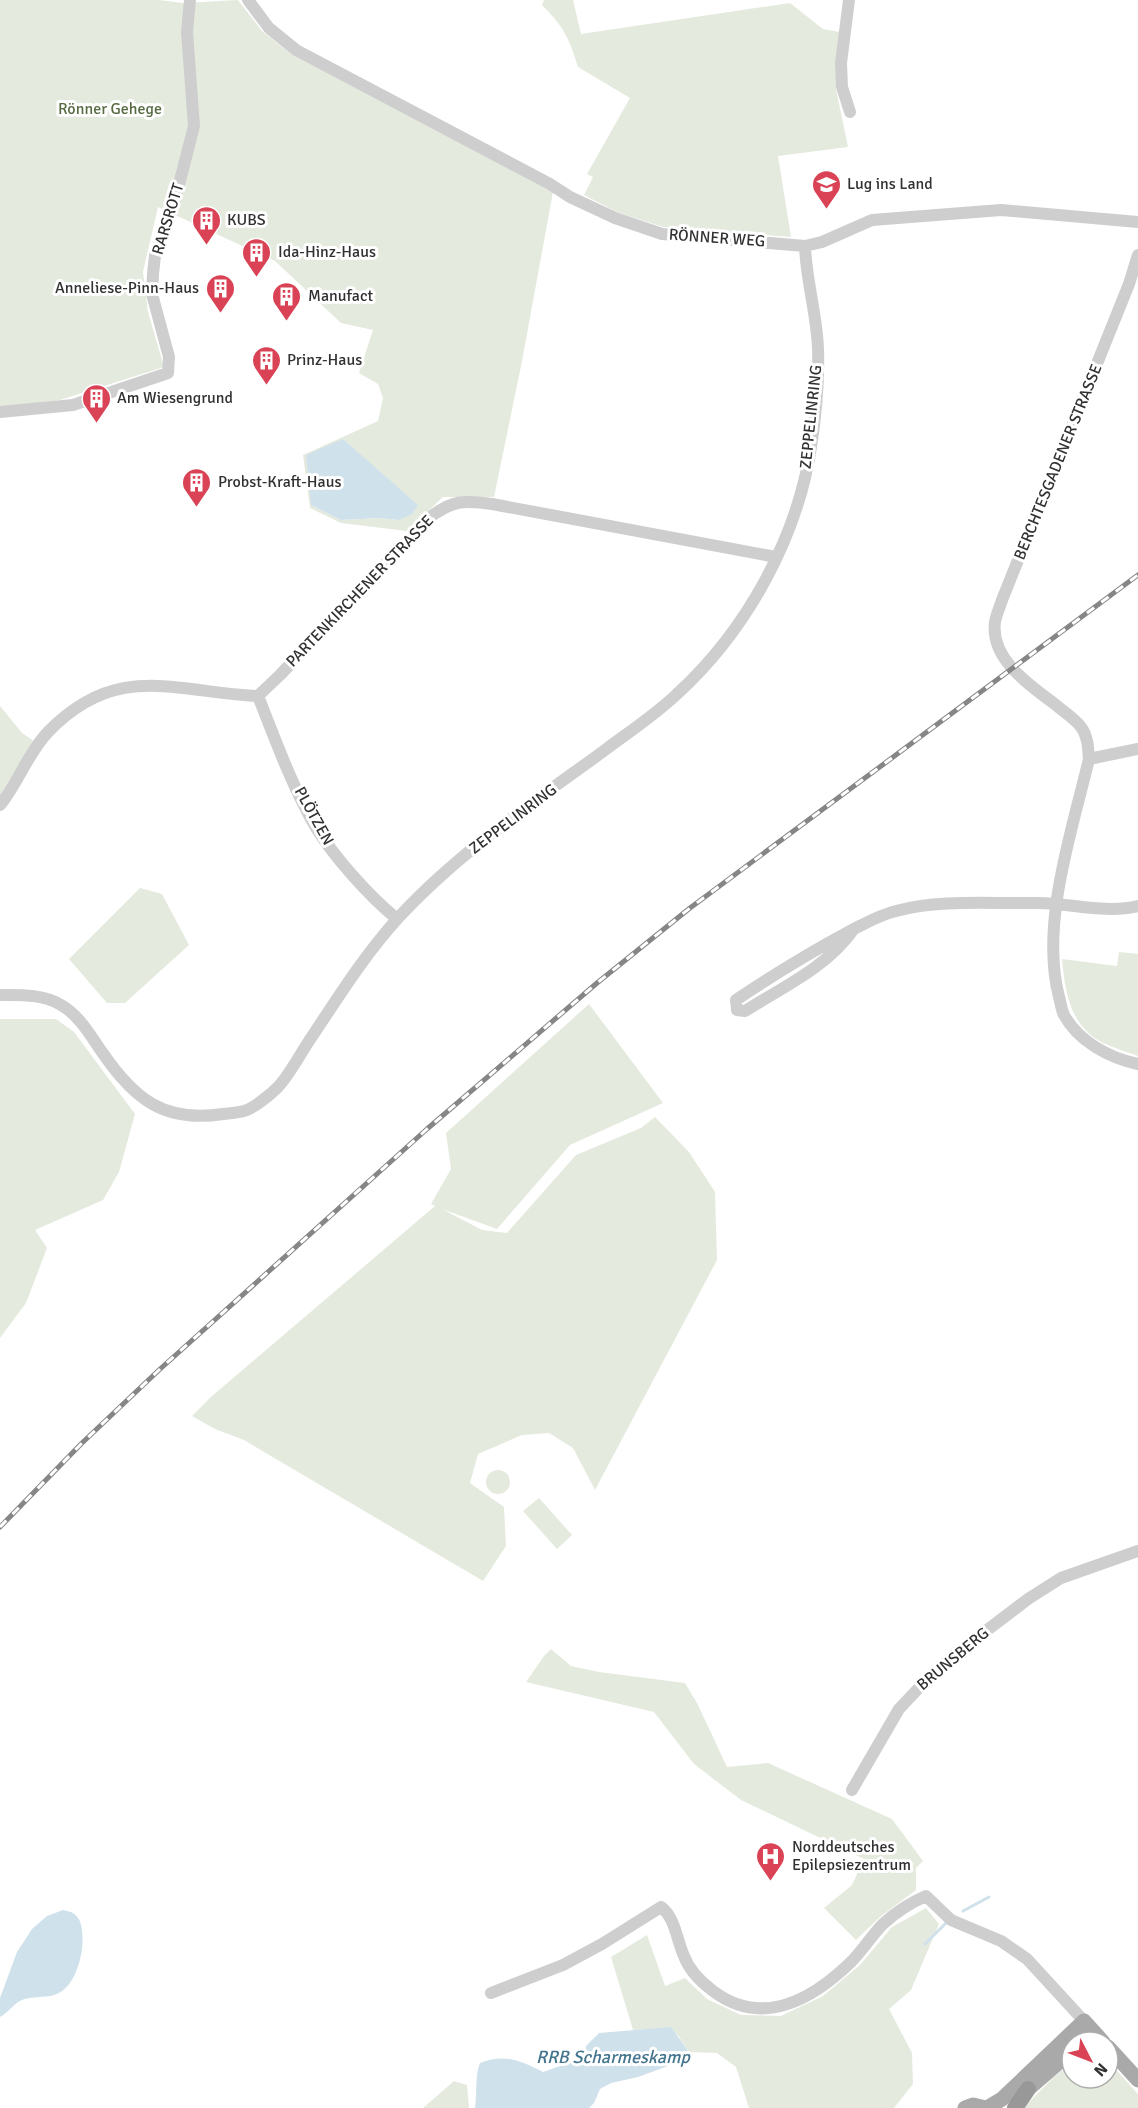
<svg xmlns="http://www.w3.org/2000/svg" width="1138" height="2108" font-family="Signika,sans-serif">
  <rect width="100%" height="100%" fill="#fff"/>
  <path fill="#e5eade" fill-rule="evenodd" d="M 0,0 L 159,0 L 183,3 L 238,0 L 262,31 L 291,54 L 553,192 L 522,361 L 494,497 L 443,497 L 407,531 L 341,523 L 310,508 L 303,455 L 378,421 L 383,398 L 378,384 L 359,373 L 373,330 L 341,323 L 275,261 L 158,207 L 143,272 L 148,312 L 164,367 L 60,400 L 0,408 ZM 343,439 L 373,467 L 399,520 L 379,518 L 341,520 L 311,505 Z
    M 544,0 L 573,0 L 581,34 L 790,3 L 823,29 L 840,32 L 836,89 L 848,147 L 778,156 L 791,237 L 663,227 L 617,212 L 584,195 L 593,177 L 587,174 L 630,98 L 578,67 C 569,38 564,27 542,5 Z
    M 0,706 L 22,733 L 34,741 L 0,795 Z
    M 140,888 L 162,894 L 189,945 L 125,1003 L 107,1003 L 69,959 Z
    M 1119,952 L 1138,954 L 1138,1056 C 1127,1052 1114,1048 1103,1043 C 1070,1026 1065,992 1062,959 L 1117,966 Z
    M 589,1004 L 663,1103 L 570,1145 L 497,1229 L 442,1209 L 482,1230 L 507,1233 L 576,1155 L 641,1128 L 655,1117 L 689,1152 L 715,1192 L 717,1260 L 595,1490 L 573,1448 L 549,1433 L 522,1435 L 478,1454 L 470,1483 L 504,1507 L 506,1546 L 483,1581 L 244,1440 L 215,1429 L 192,1416 L 212,1396 L 435,1206 L 431,1204 L 451,1169 L 446,1133 Z
    M 0,1019 L 56,1019 L 74,1032 L 135,1114 L 119,1172 L 103,1200 L 35,1230 L 47,1248 L 26,1303 L 0,1338 Z
    M486 1482a12 12 0 1 1 24 0a12 12 0 1 1-24 0Z
    M 539,1498 L 572,1535 L 557,1549 L 523,1511 Z
    M 551,1649 L 571,1666 L 599,1672 L 685,1683 L 697,1703 L 727,1767 L 768,1763 L 892,1819 L 923,1861 L 916,1868 L 916,1890 L 880,1917 L 856,1940 L 824,1908 L 852,1885 L 864,1859 L 741,1800 L 694,1764 L 654,1712 L 526,1682 L 544,1656 Z
    M 926,1908 L 939,1924 L 911,1990 L 889,2009 L 912,2053 L 913,2084 L 894,2108 L 749,2108 L 736,2067 L 717,2053 L 689,2052 L 679,2037 L 671,2028 L 633,2030 L 611,1957 L 647,1935 L 665,1986 L 685,1978 L 707,1999 L 741,2015 L 781,2016 L 823,1996 L 860,1965 L 892,1927 Z
    M 1108,2061 L 1138,2094 L 1138,2108 L 1023,2108 L 1053,2078 L 1072,2062 L 1072,2078 L 1108,2078 Z
    M 454,2081 L 467,2085 L 469,2108 L 423,2108 Z"/>
  <path fill="#cfe1eb" d="M 343,439 L 418,505 L 412,514 L 399,520 L 379,518 L 341,520 L 311,505 L 306,455 Z
    M 63,1910 C 76,1912 81,1918 82,1931 C 85,1951 76,1989 54,1995 C 44,1998 32,1996 22,2000 C 14,2003 8,2013 0,2017 L 0,1998 L 17,1952 L 32,1929 L 47,1916 Z
    M 671,2027 L 689,2052 L 687,2059 L 638,2077 L 611,2083 L 600,2089 L 594,2103 L 589,2108 L 475,2108 C 477,2095 475,2074 480,2063 C 505,2053 521,2061 543,2072 L 586,2057 L 586,2046 L 599,2033 Z"/>
  <g fill="none" stroke-linecap="round" stroke-linejoin="round">
    <path stroke="#cfe1eb" stroke-width="3" d="M 963,1911 L 989,1897
      M 925,1944 L 946,1923"/>
    <path stroke="#cecece" stroke-width="12" d="M 248,0 L 269,28 L 296,50 L 550,184 L 570,197 L 615,218 L 662,234 L 805,246 L 822,242 L 872,220 L 1001,210 L 1138,222
      M 849,0 L 841,63 L 842,87 L 850,112
      M 1138,255 L 1129,284 L 1002,600 C 1000,607 996,615 995,622 C 990,660 1031,686 1056,705 C 1064,712 1075,719 1081,727 C 1088,736 1088,748 1089,759 C 1072,831 1040,924 1059,997 C 1061,1003 1061,1009 1064,1015 C 1078,1041 1109,1058 1138,1064
      M 0,412 L 73,405 L 168,373 L 169,357 L 152,294 L 153,274 L 155,255 L 172,212 L 194,126 L 187,32 L 190,0
      M 258,696 C 275,739 292,786 315,826 C 334,857 369,896 397,919
      M 1089,759 L 1138,749
      M 0,805 C 18,783 28,753 48,732 C 117,661 174,692 258,696 L 280,675 L 429,518 C 452,500 464,500 492,504 L 776,557
      M 853,930 C 827,967 783,987 745,1011 L 737,1010 L 736,1000 C 773,975 811,952 850,931 C 866,923 879,915 896,911 C 939,899 993,904 1038,903 C 1071,903 1105,914 1138,906
      M 0,995 C 21,995 43,994 61,1005 C 79,1015 90,1035 102,1052 C 134,1099 164,1123 223,1114 C 230,1113 237,1113 244,1111 C 254,1108 270,1095 278,1087 C 290,1074 299,1056 309,1041 C 337,999 365,954 399,917 C 459,852 534,802 605,750 C 629,732 655,715 677,694 C 746,631 797,539 811,447 C 816,415 819,381 818,349 C 817,315 806,280 805,246
      M 852,1790 L 899,1709 L 932,1674 L 949,1659 L 1028,1599 L 1061,1578 L 1138,1551
      M 491,1993 L 563,1965 L 602,1944 L 661,1907 C 675,1917 677,1941 684,1956 C 689,1970 701,1982 713,1991 C 762,2028 812,2000 851,1962 C 863,1950 872,1935 883,1924 C 895,1913 912,1902 926,1896 L 951,1920 L 1001,1941 L 1027,1959 L 1084,2021"/>
    <path stroke="#a9a9a9" stroke-width="15" d="M 1083,2042 L 1094,2032
      M 1108,2047 L 1138,2080
      M 1018,2095 L 1028,2089 L 1072,2051
      M 965,2108 L 973,2105 L 986,2108
      M 987,2108 L 1002,2099 L 1084,2021 L 1103,2042"/>
    <path stroke="#989898" stroke-width="16" d="M 1015,2108 L 1028,2089"/>
    <defs>
      <path id="rail" d="M 0,1527 L 82,1443 L 159,1370 L 427,1129 L 597,983 L 690,908 L 1138,575"/>
    </defs>
    <use href="#rail" stroke="#868686" stroke-width="5"/>
    <use href="#rail" stroke="#fff" stroke-width="3" stroke-dasharray="9" stroke-linecap="butt"/>
  </g>
  <defs>
    <symbol id="school-pin" viewBox="-11 -11 22 30"><path d="M0 17L-7.5 6A9.5 9.5 0 1 1 7.5 6Z" fill="#d94355" stroke="#fff"/><path d="M0-5L7-2L0 1L-7-2ZM-4 1L0 2.5L4 1V4Q0 6-4 4Z" fill="#fff"/></symbol>
    <symbol id="building-pin" viewBox="-11 -11 22 30"><path d="M0 17L-7.5 6A9.5 9.5 0 1 1 7.5 6Z" fill="#d94355" stroke="#fff"/><path d="M-4-6H4V6H1V3H-1V6H-4ZM-2.5-4.3h1.7v1.8h-1.7ZM.8-4.3h1.7v1.8H.8ZM-2.5-1h1.7V.8h-1.7ZM.8-1h1.7V.8H.8Z" fill="#fff"/></symbol>
    <symbol id="hospital-pin" viewBox="-11 -11 22 30"><path d="M0 17L-7.5 6A9.5 9.5 0 1 1 7.5 6Z" fill="#d94355" stroke="#fff"/><path d="M-5-5h3v3.5h4V-5h3V5h-3V1.5h-4V5h-3Z" fill="#fff"/></symbol>
  </defs>
  <g fill-rule="evenodd">
    <use href="#school-pin" x="810" y="168" width="33" height="45"/>
    <use href="#building-pin" x="190" y="204" width="33" height="45"/>
    <use href="#building-pin" x="240" y="236" width="33" height="45"/>
    <use href="#building-pin" x="204" y="272" width="33" height="45"/>
    <use href="#building-pin" x="270" y="280" width="33" height="45"/>
    <use href="#building-pin" x="250" y="344" width="33" height="45"/>
    <use href="#building-pin" x="80" y="382" width="33" height="45"/>
    <use href="#building-pin" x="180" y="466" width="33" height="45"/>
    <use href="#hospital-pin" x="754" y="1840" width="33" height="45"/>
  </g>
  <g text-anchor="middle" dominant-baseline="central" stroke-width="6" stroke-linejoin="round" paint-order="stroke">
    <g font-size="16" fill="#576a41" stroke="#fff">
      <text x="110" y="109">Rönner Gehege</text>
    </g>
    <g font-size="16" fill="#313131" stroke="#fff" text-anchor="start">
      <text x="847" y="184">Lug ins Land</text>
      <text x="227" y="220">KUBS</text>
      <text x="278" y="252">Ida-Hinz-Haus</text>
      <text x="199" y="288" text-anchor="end">Anneliese-Pinn-Haus</text>
      <text x="308" y="296">Manufact</text>
      <text x="287" y="360">Prinz-Haus</text>
      <text x="117" y="398">Am Wiesengrund</text>
      <text x="218" y="482">Probst-Kraft-Haus</text>
      <text x="792" y="1847">Norddeutsches<tspan x="792" dy="18">Epilepsiezentrum</tspan></text>
    </g>
    <g font-size="16" fill="#313131" stroke="#fff">
      <text transform="translate(168 219) rotate(-73)">RARSROTT</text>
      <text transform="translate(717 238) rotate(4)">RÖNNER WEG</text>
      <text transform="translate(811 417) rotate(-84)">ZEPPELINRING</text>
      <text transform="translate(1058 462) rotate(-68)">BERCHTESGADENER STRASSE</text>
      <text transform="translate(360 591) rotate(-46)">PARTENKIRCHENER STRASSE</text>
      <text transform="translate(314 816) rotate(61)">PLÖTZEN</text>
      <text transform="translate(513 819) rotate(-37)">ZEPPELINRING</text>
      <text transform="translate(953 1659) rotate(-40)">BRUNSBERG</text>
    </g>
    <g font-size="18" font-style="italic" fill="#45758e" stroke="#fff">
      <text x="613" y="2057">RRB Scharmeskamp</text>
    </g>
  </g>
  <g transform="translate(1090 2060) rotate(132)"><circle r="28" fill="#ffffff" stroke="#adadad" stroke-width="1.5"/>
  <path d="M0-4.5L10 22L0 15L-10 22Z" fill="#d94355"/>
  <text y="-9" font-size="16" font-weight="bold" text-anchor="middle" fill="#313131">N</text>
  </g>
</svg>
